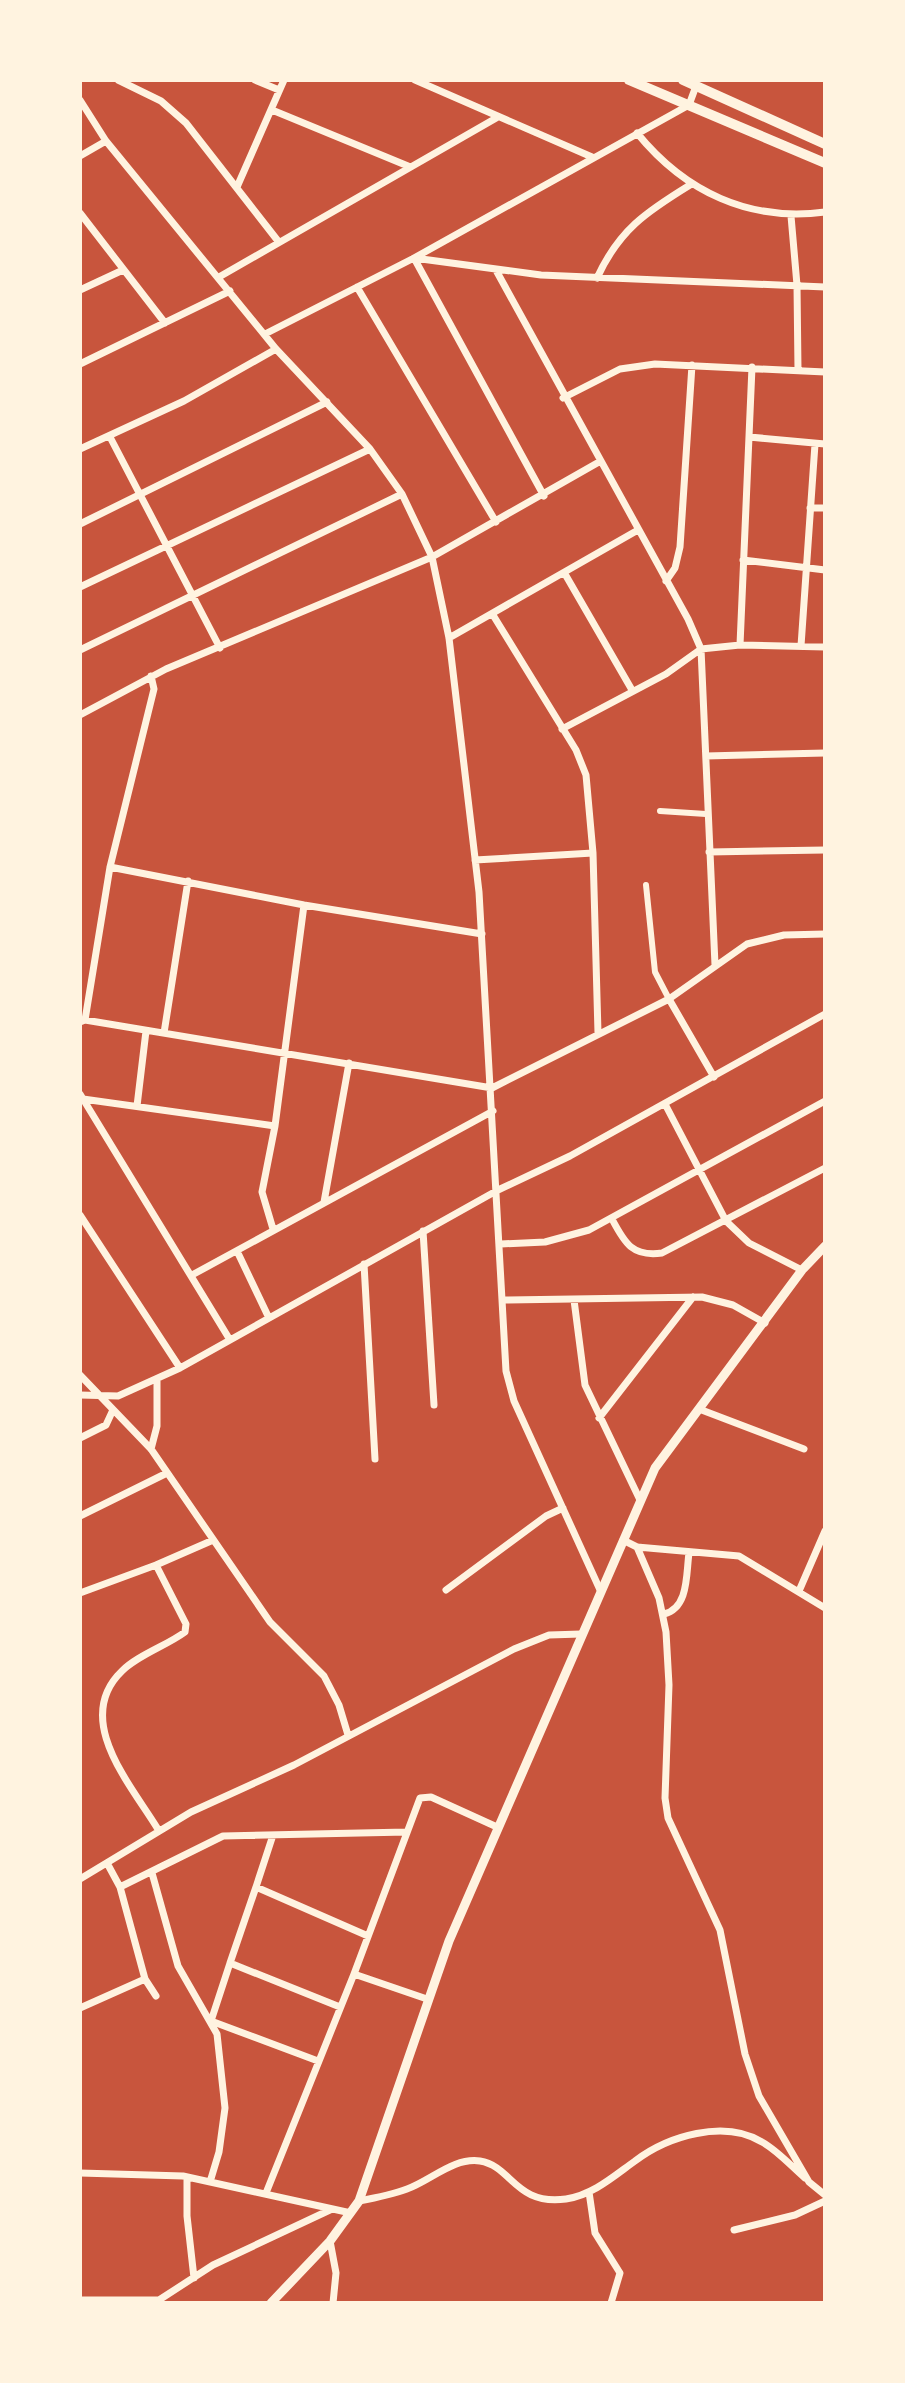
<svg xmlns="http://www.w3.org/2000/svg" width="905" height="2383" font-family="'Titillium Web',sans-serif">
  <rect width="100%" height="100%" fill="#c8553d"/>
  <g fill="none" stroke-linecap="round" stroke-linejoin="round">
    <path stroke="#fff3e0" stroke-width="6" d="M 660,811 L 706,814
      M 646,885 L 655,972 L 669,999"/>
    <path stroke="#fff3e0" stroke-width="7" d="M 118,80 L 161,101 L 186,123 L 278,241
      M 255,80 L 279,90
      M 415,80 L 592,157
      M 80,100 L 106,141 L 276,349 L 370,449 L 402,494 L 432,557 L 449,638 L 479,892 L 506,1371 L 514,1401 L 601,1592
      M 272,110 L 408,166
      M 637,133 C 685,192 749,222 825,212
      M 80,156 L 106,141
      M 237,187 L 284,80
      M 80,213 L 165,323
      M 791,216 L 797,285 L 798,370
      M 414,258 L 541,275 L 825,287
      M 414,258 L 544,496
      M 497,272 L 688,619 L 701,649 L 715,965
      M 219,277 L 498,117
      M 597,278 C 619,230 646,212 690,185
      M 357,287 L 496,522
      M 80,290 L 123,270
      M 265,334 L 414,258 L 689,105 L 696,86
      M 80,364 L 230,291
      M 563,398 L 620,369 L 655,364 L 825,372
      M 110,437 L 220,648
      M 749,437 L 825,444
      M 80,449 L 184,401 L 276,349
      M 810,508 L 825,508
      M 80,524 L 327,402
      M 743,560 L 825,570
      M 565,574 L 632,690
      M 666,581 L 675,568 L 680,547 L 692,365
      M 80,587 L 370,449
      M 493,615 L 576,750 L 586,775 L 593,853 L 598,1033
      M 449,638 L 638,530
      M 740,645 L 752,367
      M 801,646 L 815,444
      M 80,650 L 402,494
      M 80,715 L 166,669 L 432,557 L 599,462
      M 562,729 L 666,674 L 701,649 L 740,645 L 825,647
      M 706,756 L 825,753
      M 709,852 L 825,850
      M 475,860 L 593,853
      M 110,867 L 304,905 L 482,934
      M 669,999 L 714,1077
      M 85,1020 L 110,867 L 154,689 L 151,676
      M 80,1022 L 85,1020 L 492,1088 L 669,999 L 747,944 L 784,935 L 825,934
      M 164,1033 L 188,881
      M 80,1094 L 230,1340
      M 83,1099 L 275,1126 L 262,1192 L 273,1229
      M 665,1104 L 726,1221 L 749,1243 L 802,1270
      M 137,1106 L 146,1031
      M 275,1126 L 304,905
      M 324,1202 L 349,1063
      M 80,1215 L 180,1368
      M 612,1219 C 625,1244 633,1257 662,1253 L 825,1168
      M 423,1231 L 434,1405
      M 501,1244 L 545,1242 L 589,1230 L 825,1101
      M 237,1251 L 268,1316
      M 364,1264 L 375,1459
      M 192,1275 L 493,1111
      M 503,1300 L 702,1297 L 733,1305 L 765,1323
      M 574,1300 L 585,1385 L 640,1500
      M 80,1375 L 151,1449 L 270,1622 L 324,1676 L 339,1705 L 348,1735
      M 80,1395 L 118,1396 L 180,1368 L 498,1190 L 570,1156 L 825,1014
      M 699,1409 L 804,1449
      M 599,1418 L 693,1297
      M 80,1438 L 106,1425 L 112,1412
      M 151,1449 L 157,1426 L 157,1379
      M 80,1516 L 165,1474
      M 623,1540 L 637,1547 L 739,1556 L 825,1608
      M 637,1547 L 659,1598 L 666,1632 L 669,1685 L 665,1798 L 668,1818 L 720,1930 L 745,2054 L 759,2096 L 809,2182 L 825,2195
      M 446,1590 L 546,1516 L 563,1508
      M 799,1591 L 825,1531
      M 80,1593 L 156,1565
      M 664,1614 C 689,1608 686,1574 689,1553
      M 159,1831 C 133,1787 71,1720 122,1671 C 138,1655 166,1646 185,1632 L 186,1624 L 156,1565 L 211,1541
      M 107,1863 L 120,1887 L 145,1979 L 156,1996
      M 152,1873 L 178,1966 L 217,2034 L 225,2108 L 219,2152 L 210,2182
      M 80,1879 L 191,1812 L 294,1765 L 514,1649 L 549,1635 L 581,1634
      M 120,1887 L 223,1836 L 407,1832
      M 256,1887 L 273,1835
      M 230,1963 L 211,2021 L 318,2061
      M 354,1974 L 420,1798 L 431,1797 L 497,1827
      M 340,2007 L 230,1963 L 256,1887 L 368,1936
      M 80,2008 L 145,1979
      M 80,2173 L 183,2176 L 351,2213
      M 187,2177 L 187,2216 L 194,2278
      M 589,2192 L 595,2233 L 620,2273 L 611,2303
      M 266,2193 L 354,1974 L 427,1999
      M 359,2201 C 375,2198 391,2195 407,2189 C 430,2181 454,2157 480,2161 C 512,2166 515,2206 566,2199 C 593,2195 614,2176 635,2161 C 668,2136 724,2119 762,2142 C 778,2151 791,2166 805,2178
      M 734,2230 L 795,2215 L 825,2201
      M 330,2241 L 336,2273 L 333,2303
      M 80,2300 L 159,2300 L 213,2265 L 332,2209"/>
    <path stroke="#fff3e0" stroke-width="9" d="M 271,2303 L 330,2241 L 359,2201 L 449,1941 L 655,1468 L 802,1270 L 825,1246"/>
    <path stroke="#fff3e0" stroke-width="10" d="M 629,80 L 825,163
      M 683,80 L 825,144"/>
  </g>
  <rect width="905" height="2383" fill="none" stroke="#fff3e0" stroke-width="164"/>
</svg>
